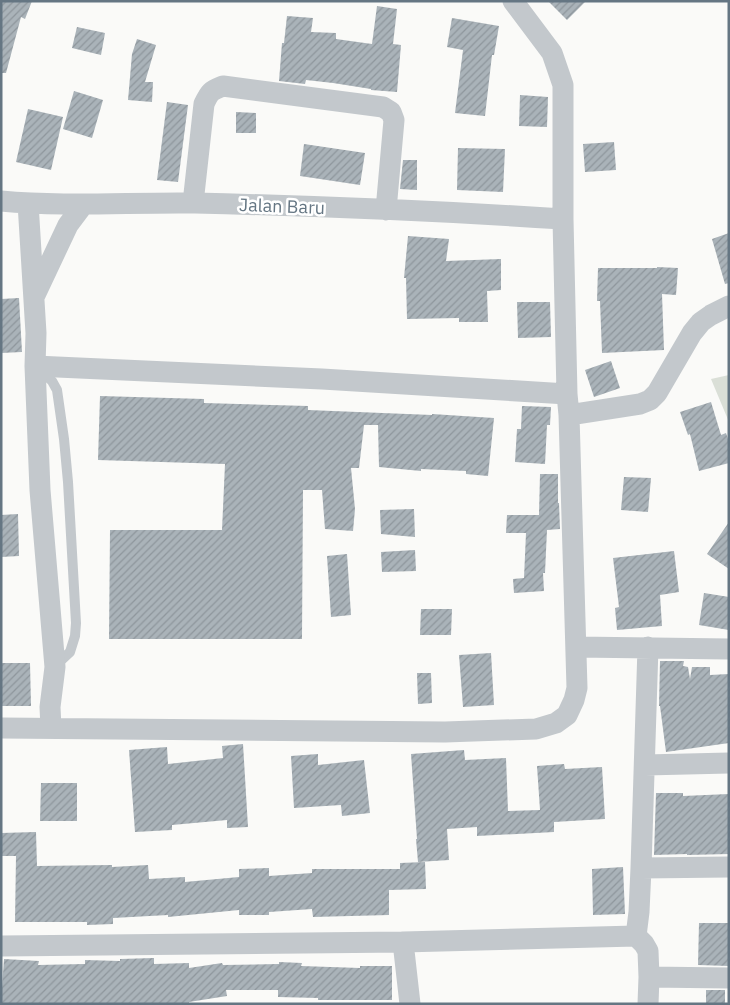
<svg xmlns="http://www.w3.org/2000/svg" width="730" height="1005" font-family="'IBM Plex Sans',sans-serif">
  <defs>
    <pattern id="building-hatch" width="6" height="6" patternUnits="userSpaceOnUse" patternTransform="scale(1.25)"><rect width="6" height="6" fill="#aab3b9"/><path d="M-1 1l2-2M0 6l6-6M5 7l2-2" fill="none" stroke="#8e969c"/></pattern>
  </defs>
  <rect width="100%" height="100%" fill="#fafaf8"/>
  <path fill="#dadfd7" d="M 729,375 L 729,422 L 711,379 Z"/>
  <path fill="url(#building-hatch)" d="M 1,1 L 32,1 L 25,19 L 21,17 L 6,73 L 1,73 Z
    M 548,1 L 586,1 L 567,20 Z
    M 377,6 L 397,9 L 393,44 L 401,45 L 397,92 L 371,90 L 371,89 L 333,83 L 306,80 L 305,84 L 279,81 L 282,43 L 284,43 L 287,16 L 313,18 L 311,32 L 336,33 L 336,39 L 372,44 Z
    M 452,18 L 499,26 L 494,55 L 492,55 L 485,116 L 455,113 L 463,50 L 447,47 Z
    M 77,27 L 105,33 L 101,55 L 72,48 Z
    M 137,39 L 156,45 L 145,82 L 153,82 L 152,102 L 128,100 L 132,54 Z
    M 74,91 L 103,100 L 92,138 L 63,129 Z
    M 520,95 L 548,97 L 547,127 L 519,126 Z
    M 167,102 L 188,105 L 178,182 L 157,180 Z
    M 28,109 L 63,117 L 51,170 L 16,162 Z
    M 236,112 L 256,113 L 256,133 L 236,133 Z
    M 614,142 L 616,170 L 585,172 L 583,144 Z
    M 304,144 L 365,153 L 360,185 L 300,176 Z
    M 458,148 L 505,149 L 503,192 L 457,190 Z
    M 403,160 L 417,160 L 417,190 L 400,189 Z
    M 729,233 L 729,283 L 725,284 L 712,239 Z
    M 408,236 L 449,239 L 446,261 L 501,259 L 501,290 L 487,291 L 488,322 L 459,322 L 459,318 L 407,319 L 406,278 L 404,278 Z
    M 657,267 L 678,268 L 676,295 L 662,294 L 664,350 L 602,353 L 600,301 L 597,301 L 598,268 L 657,268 Z
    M 19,298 L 22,352 L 1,353 L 1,299 Z
    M 517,302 L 550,302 L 551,337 L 518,338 Z
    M 611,361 L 620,388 L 594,397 L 585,370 Z
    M 100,396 L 204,399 L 204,403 L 308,406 L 308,410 L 432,415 L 432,414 L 494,418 L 488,476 L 466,474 L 466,471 L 421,469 L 421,471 L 379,467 L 378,425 L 364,425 L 359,468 L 351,468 L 355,509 L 353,531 L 325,529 L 322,490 L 303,490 L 302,639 L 109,639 L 110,530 L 222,530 L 225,464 L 98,460 Z
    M 711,402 L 721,435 L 726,433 L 729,442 L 729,463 L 699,471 L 690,434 L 688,435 L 680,412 Z
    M 522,406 L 551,407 L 550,425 L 547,425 L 545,464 L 515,462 L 517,429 L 521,429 Z
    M 540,474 L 558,474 L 558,503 L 559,503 L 560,529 L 547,530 L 545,573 L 543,573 L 544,591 L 514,593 L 513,579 L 524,578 L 526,533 L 506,533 L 507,515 L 539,515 Z
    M 624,477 L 651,478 L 648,512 L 621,510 Z
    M 414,509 L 415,537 L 381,534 L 380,510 Z
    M 18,514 L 19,556 L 1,557 L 1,515 Z
    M 729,522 L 729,569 L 707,554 Z
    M 415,550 L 416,571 L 382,572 L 381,552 Z
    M 674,551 L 679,592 L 660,595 L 662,626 L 617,630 L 615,608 L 619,607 L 613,558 Z
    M 347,554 L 351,615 L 331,617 L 327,556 Z
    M 704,593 L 729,597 L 729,630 L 699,625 Z
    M 421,609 L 452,609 L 451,635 L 420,635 Z
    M 491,653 L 494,705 L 463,707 L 459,655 Z
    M 660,661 L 684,661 L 683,666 L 688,667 L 690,679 L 692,667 L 710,667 L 710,675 L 729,674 L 729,743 L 666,752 L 660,706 L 659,706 Z
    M 1,663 L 30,663 L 31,706 L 1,706 Z
    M 417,673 L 431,673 L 432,703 L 418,704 Z
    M 243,744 L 248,827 L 227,828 L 227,820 L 172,825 L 172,830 L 135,832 L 129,750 L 167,747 L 168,764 L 223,758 L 222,746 Z
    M 464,750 L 465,760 L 506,758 L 508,811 L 540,810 L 537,766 L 564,764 L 565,769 L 602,767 L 605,819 L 554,822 L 554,832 L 477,836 L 477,827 L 447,829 L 449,860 L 418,862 L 416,839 L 417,839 L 411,754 Z
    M 318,754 L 318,765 L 364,760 L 370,813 L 342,816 L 341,805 L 294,808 L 291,756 Z
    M 41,783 L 77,783 L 77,821 L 40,821 Z
    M 656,793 L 683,793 L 683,796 L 729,794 L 729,854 L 687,855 L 687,854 L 654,855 Z
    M 36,832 L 37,866 L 112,865 L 112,867 L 148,865 L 149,879 L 185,877 L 185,882 L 239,877 L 239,869 L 269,868 L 269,876 L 312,873 L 312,869 L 400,869 L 400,863 L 425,862 L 426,889 L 389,890 L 389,915 L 313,917 L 312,909 L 269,912 L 269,915 L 239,915 L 239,910 L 168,917 L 168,915 L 113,918 L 113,924 L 87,925 L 87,922 L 15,922 L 16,856 L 1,856 L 1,833 Z
    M 623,867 L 625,914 L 593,915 L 592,869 Z
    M 699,923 L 729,923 L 729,966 L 698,965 Z
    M 154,958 L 154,964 L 189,963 L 189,968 L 222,963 L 223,965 L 279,964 L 279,962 L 302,963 L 301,966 L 360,968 L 360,966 L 392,966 L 392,1000 L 318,1000 L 318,998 L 278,997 L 278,990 L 226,990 L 227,996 L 189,1002 L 189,1003 L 1,1004 L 4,959 L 39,961 L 38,965 L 85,964 L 85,960 L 120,961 L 120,959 Z
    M 706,990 L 725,990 L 725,1004 L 706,1004 Z"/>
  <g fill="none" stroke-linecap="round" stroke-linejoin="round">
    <path stroke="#c3c8cc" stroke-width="10" d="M 38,369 L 52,381 L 57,390 L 64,439 L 68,482 L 76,623 L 75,636 L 70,652 L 55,666"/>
    <path stroke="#c3c8cc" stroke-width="21" d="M 1,201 C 66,207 130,202 195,203 C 317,206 440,211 563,219
      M 28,203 L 36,333 L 35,366 L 40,490 L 55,667 L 50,707 L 51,728
      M 193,203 L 204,104 C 210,91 211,91 223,86 L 383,107 L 391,112 L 394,120 L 386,210
      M 35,295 L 68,225 L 83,205
      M 35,366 L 322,379 L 567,394
      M 569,415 L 640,404 L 650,400 L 657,393 L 692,333 L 701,322 L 711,315 L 729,306
      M 577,647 L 729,649
      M 1,728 L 445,732 L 536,729 L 556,723 L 567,715 L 574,700 L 577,688 L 569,415 L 567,394 L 563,219 L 563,85 L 552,53 L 513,1
      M 645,765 L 729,763
      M 641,868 L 729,867
      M 403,942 L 410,1004
      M 1,946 L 403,942 L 636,936
      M 649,977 L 729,978
      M 648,1004 L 649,977 L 648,951 L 644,944 L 636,936 L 639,912 L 641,868 L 648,647"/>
  </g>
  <g text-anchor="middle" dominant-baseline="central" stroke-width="5" stroke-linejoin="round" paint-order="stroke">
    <g font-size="18" fill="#657683" stroke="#fff">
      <text transform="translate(282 206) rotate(2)">Jalan Baru</text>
    </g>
  </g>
  <rect width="730" height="1005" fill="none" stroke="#657683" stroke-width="5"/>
</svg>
